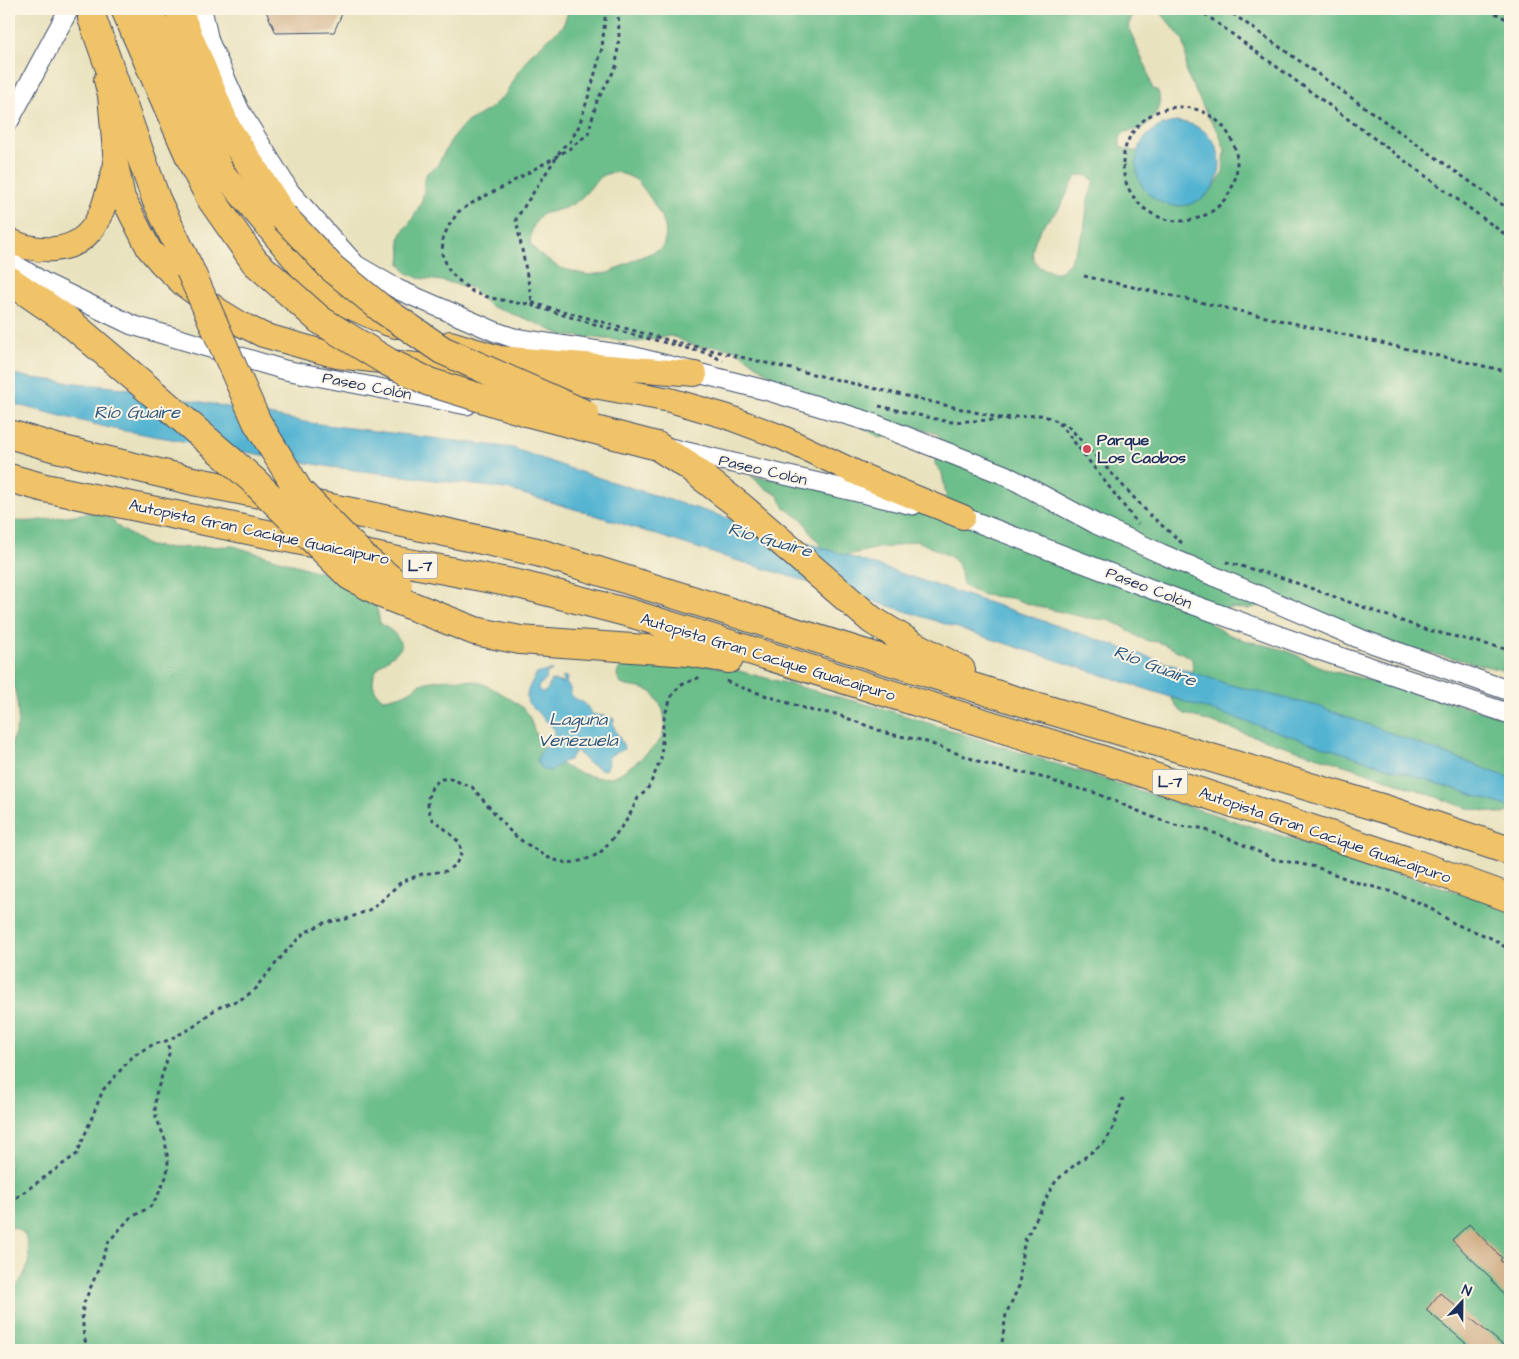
<svg xmlns="http://www.w3.org/2000/svg" width="1519" height="1359" font-family="'Architects Daughter',sans-serif">
  <rect width="100%" height="100%" fill="#fcf5e5"/>
  <filter id="ink" filterUnits="userSpaceOnUse"><feTurbulence type="fractalNoise" baseFrequency=".02" numOctaves="2"/><feDisplacementMap in="SourceGraphic" scale="10" xChannelSelector="R" yChannelSelector="G"/><feConvolveMatrix kernelMatrix="1 2 1 2 8 2 1 2 1" color-interpolation-filters="sRGB"/></filter>
  <filter id="wash" filterUnits="userSpaceOnUse"><feTurbulence type="fractalNoise" baseFrequency=".0096" numOctaves="4" result="noise"/><feDisplacementMap in="SourceGraphic" scale="20" xChannelSelector="R" yChannelSelector="G"/><feGaussianBlur stdDeviation="1.12" result="paint"/><feColorMatrix in="noise" values="0 0 0 0 0 0 0 0 0 0 0 0 0 0 0 0 0 1.4 0 .05"/><feComposite in="paint" operator="in"/></filter>
  <g filter="url(#wash)">
    <rect width="100%" height="100%" fill="#e9e2be"/>
    <path fill="#6cbe8a" stroke="#447674" fill-rule="evenodd" d="M 569,9 L 1140,9 L 1133,14 L 1128,26 L 1141,57 L 1147,68 L 1152,88 L 1158,91 C 1163,106 1154,123 1139,129 C 1133,132 1125,129 1121,136 C 1119,139 1120,143 1120,147 C 1128,151 1136,150 1143,153 L 1184,201 L 1204,198 L 1216,184 L 1223,173 L 1225,150 L 1218,131 L 1208,117 L 1186,72 L 1186,52 L 1183,40 L 1158,9 L 1491,9 L 1510,15 L 1510,672 L 1457,659 L 1431,654 L 1261,605 L 1248,609 L 1228,608 L 1206,619 C 1228,640 1252,641 1280,649 C 1299,654 1316,667 1336,672 C 1394,686 1452,703 1510,719 L 1510,811 L 1503,814 L 1467,808 L 1375,775 L 1185,714 L 1177,708 L 1171,697 C 1173,693 1175,689 1177,686 C 1189,675 1194,678 1192,659 L 1188,656 L 1159,642 L 1148,641 L 1138,637 L 1122,626 L 1108,620 L 1087,618 L 1032,605 L 1011,598 L 983,595 L 967,588 L 963,584 L 959,566 L 951,557 L 920,542 L 914,541 L 890,547 L 878,548 L 843,556 L 826,552 L 811,533 L 804,521 L 785,508 L 777,494 L 768,490 L 751,476 L 832,488 L 892,513 L 904,516 L 945,504 L 946,495 L 942,473 L 935,464 L 935,457 L 940,439 L 938,434 C 924,430 911,424 897,430 C 892,433 887,436 882,438 L 800,395 L 793,387 L 774,378 L 738,351 L 732,349 L 714,346 L 701,348 L 687,343 L 675,337 L 669,336 L 638,342 L 562,335 L 529,320 L 493,307 L 485,302 L 472,288 L 442,281 L 418,278 L 406,272 L 400,263 L 401,251 L 399,239 L 405,228 L 410,223 L 421,203 L 424,192 L 424,180 L 427,173 L 437,166 L 451,140 L 464,124 L 489,109 L 505,95 L 514,78 L 531,54 L 563,26 ZM 614,172 C 621,173 630,176 636,180 C 644,187 663,216 665,227 C 667,235 665,243 661,249 L 636,259 L 608,273 L 587,275 L 560,268 L 539,254 L 530,243 L 532,229 L 538,218 L 542,214 L 565,208 L 575,203 L 585,194 L 598,179 L 603,175 ZM 1085,175 L 1095,181 L 1088,199 L 1084,232 L 1069,264 L 1059,272 L 1052,272 L 1039,267 C 1037,264 1034,261 1033,257 C 1030,248 1039,231 1044,224 C 1048,219 1055,215 1058,210 C 1066,199 1069,186 1077,176 Z
      M 93,513 L 100,514 L 112,520 L 121,529 L 149,546 L 173,548 L 233,546 L 329,575 L 364,590 L 376,604 L 380,623 C 390,630 400,635 401,648 C 395,655 388,658 382,664 C 370,674 370,690 383,699 C 391,698 401,696 408,692 C 413,690 416,685 421,684 C 435,678 463,678 477,682 C 489,685 522,704 528,714 C 531,720 533,728 536,735 C 547,760 569,771 595,777 C 602,778 611,778 617,775 C 627,770 655,748 661,739 C 666,731 666,714 661,706 C 658,702 656,697 653,694 C 648,687 629,688 621,684 L 618,679 L 617,674 L 619,669 L 623,664 L 636,660 L 677,659 L 739,671 L 884,709 L 1510,909 L 1510,1350 L 9,1350 L 9,1294 C 28,1275 34,1259 24,1233 L 13,1227 L 9,1227 L 9,748 C 12,740 17,731 18,722 C 20,700 10,679 9,657 C 8,644 11,632 15,619 L 9,615 L 9,521 C 17,521 25,522 33,521 C 53,519 73,514 93,513 Z"/>
    <path fill="#53b4d2" stroke="#377298" d="M1136 164a42 42 0 1 1 84 0a42 42 0 1 1-84 0Z
      M 9,373 L 32,378 L 140,390 L 310,423 L 513,448 L 574,470 L 836,552 L 1017,612 L 1227,684 L 1321,707 L 1510,778 L 1510,807 L 899,609 L 722,556 L 598,516 L 506,489 L 331,467 L 114,429 L 9,403 Z
      M 550,670 L 552,671 L 547,672 L 546,680 L 539,685 L 538,689 L 543,693 L 548,689 L 551,680 L 563,683 L 564,681 L 562,678 L 565,676 L 567,678 L 566,683 L 570,688 C 571,701 576,697 584,703 C 588,706 589,711 592,714 C 600,717 608,714 615,720 L 613,720 C 612,731 623,739 624,749 C 620,752 612,753 609,757 C 607,760 608,765 607,769 L 603,770 L 588,763 L 577,751 L 575,751 L 569,760 L 563,762 L 552,771 L 543,770 L 537,761 C 539,748 553,744 555,730 L 528,703 C 524,692 532,683 536,674 Z"/>
    <g id="blocks">
      <path fill="#d2b089" d="M 265,9 L 344,9 L 334,32 L 276,33 Z
        M 1469,1224 L 1502,1258 L 1500,1260 L 1510,1271 L 1510,1302 L 1491,1280 L 1492,1279 L 1452,1240 Z
        M 1440,1293 L 1509,1350 L 1474,1350 L 1426,1310 Z"/>
    </g>
  </g>
  <g filter="url(#ink)">
    <use href="#blocks" fill-opacity="0" stroke="#3a4a6c" stroke-width="1"/>
    <g fill="none" stroke-linecap="round" stroke-linejoin="round">
      <defs>
        <path id="minor" d="M 202,9 L 209,41 L 240,111 L 290,192 L 356,265 L 399,290 L 496,332 L 514,338 L 631,356 L 765,390 L 867,421 L 1005,475 L 1096,524 L 1162,554 L 1363,640 L 1510,691
          M 9,121 L 69,9
          M 9,261 L 45,283 L 132,325 L 285,370 L 467,405
          M 670,448 L 913,505
          M 950,514 L 963,517 L 1180,600 L 1313,648 L 1510,714"/>
        <path id="major" d="M 150,9 L 222,172 L 311,279 L 342,303 L 386,323 L 396,326
          M 106,80 L 110,95 L 116,164 L 123,198 L 149,249 L 161,263 L 183,284 L 218,310 L 241,324 L 263,335 L 337,356 L 583,384 L 670,400 L 725,416 L 781,437 L 863,476 L 963,517
          M 9,240 C 23,248 37,250 54,249 C 100,245 104,202 116,165
          M 450,343 L 499,358 L 695,374"/>
        <path id="highway" d="M 125,9 L 196,171 L 211,199 L 255,262
          M 180,9 L 181,18 L 226,127 L 284,217
          M 92,18 L 156,199 L 190,270
          M 9,280 L 67,320 L 154,394
          M 9,434 L 56,448 L 193,481 L 357,513 L 537,552 L 1015,700 L 1388,810 L 1510,851
          M 657,446 L 687,465 L 740,506 L 872,620 L 913,645 L 961,670
          M 9,478 L 45,488 L 398,561 L 522,585 L 633,614 L 1097,758 L 1408,861 L 1510,898
          M 387,596 L 475,631 L 520,640 L 688,652 L 729,659"/>
      </defs>
      <use href="#minor" stroke="#3a4a6c" stroke-width="21"/>
      <use href="#major" stroke="#3a4a6c" stroke-width="26"/>
      <use href="#highway" stroke="#3a4a6c" stroke-width="30"/>
      <path stroke="#3a4a6c" stroke-width="3" stroke-dasharray="4 4" stroke-linecap="butt" d="M 606,9 L 602,48 L 591,88 L 579,126 L 570,142 L 563,147 L 516,219 L 533,306 L 611,329 L 710,354 L 723,361
        M 618,9 L 619,35 L 616,67 L 597,101 L 588,134 L 569,149 L 505,186 L 477,200 L 458,212 L 448,227 L 443,239 L 442,254 L 449,270 L 457,279 L 473,292 L 491,298 L 522,304 L 533,303 L 668,340 L 1000,418 L 1042,415 L 1067,425 L 1150,515 L 1182,543
        M 1198,9 L 1510,238
        M 1226,9 L 1510,210
        M 1488,9 L 1510,21
        M 1504,9 L 1510,13
        M1123 164a57 57 0 1 1 114 0a57 57 0 1 1-114 0Z
        M 1084,276 L 1510,372
        M 879,406 L 949,422 L 1014,419
        M 1058,424 L 1061,425 L 1138,524
        M 1226,562 L 1277,576 L 1424,629 L 1510,650
        M 726,681 L 743,688 L 813,711 L 836,714 L 889,734 L 921,740 L 986,764 L 1049,779 L 1060,784 L 1093,792 L 1157,819 L 1178,826 L 1200,828 L 1220,835 L 1253,849 L 1273,859 L 1316,867 L 1355,882 L 1389,891 L 1425,905 L 1455,924 L 1489,937 L 1510,950
        M 9,1201 L 13,1200 L 77,1154 L 103,1090 L 134,1055 L 154,1044 L 166,1041 L 192,1028 L 210,1013 L 220,1007 L 241,999 L 252,992 L 288,949 L 304,933 L 324,923 L 346,919 L 367,911 L 377,905 L 401,882 L 422,874 L 446,871 L 456,864 L 461,854 L 460,843 L 443,827 L 433,820 L 428,809 L 428,798 L 432,787 L 440,779 L 451,779 L 472,787 L 510,831 L 519,839 L 547,857 L 558,861 L 569,863 L 580,861 L 590,858 L 600,853 L 614,837 L 628,818 L 638,798 L 647,790 L 652,780 L 661,759 L 663,725 L 665,714 L 673,693 L 681,685 L 700,677
        M 89,1350 L 84,1338 L 82,1313 L 84,1303 L 101,1263 L 109,1241 L 130,1218 L 150,1207 L 157,1197 L 167,1175 L 168,1162 L 165,1139 L 156,1117 L 155,1106 L 156,1094 L 170,1051 L 166,1041
        M 1001,1350 L 1006,1314 L 1019,1286 L 1022,1255 L 1025,1240 L 1041,1210 L 1048,1194 L 1056,1181 L 1067,1171 L 1106,1141 L 1113,1128 L 1123,1098"/>
      <use href="#minor" stroke="#fff" stroke-width="19"/>
      <use href="#major" stroke="#f0c369" stroke-width="24"/>
      <use href="#highway" stroke="#f0c369" stroke-width="28"/>
      <defs>
        <path id="highway-bridge" d="M 284,217 L 332,268 L 382,309 L 442,350 L 585,414
          M 255,262 L 320,320 L 388,362 L 429,382 L 526,412 L 657,446
          M 190,270 L 257,422 L 299,491 L 365,559 L 398,585
          M 154,394 L 253,480 L 350,576 L 387,596"/>
      </defs>
      <use href="#highway-bridge" stroke="#3a4a6c" stroke-width="30" stroke-linecap="butt"/>
      <use href="#highway-bridge" stroke="#f0c369" stroke-width="28"/>
    </g>
  </g>
  <circle fill="#d1495b" stroke="#fcf5e5" stroke-width="2" cx="1087" cy="449" r="5"/>
  <g text-anchor="middle" dominant-baseline="central" stroke-width="4" stroke-linejoin="round" paint-order="stroke">
    <g fill="#fcf5e5" stroke="#5e6a86" stroke-width="1">
      <rect x="402.5" y="553.5" width="35" height="25" rx="4"/>
      <rect x="1152.5" y="769.5" width="35" height="25" rx="4"/>
    </g>
    <g font-size="15" font-weight="bold" fill="#1b2f5e">
      <text x="420" y="566">L-7</text>
      <text x="1170" y="782">L-7</text>
    </g>
    <g font-size="16" fill="#1b2f5e" stroke="#fcf5e5">
      <text transform="translate(367 386) rotate(11)">Paseo Colón</text>
      <text transform="translate(763 470) rotate(13)">Paseo Colón</text>
      <text transform="translate(259 532) rotate(12)">Autopista Gran Cacique Guaicaipuro</text>
      <text transform="translate(1149 588) rotate(21)">Paseo Colón</text>
      <text transform="translate(768 657) rotate(17)">Autopista Gran Cacique Guaicaipuro</text>
      <text transform="translate(1325 835) rotate(19)">Autopista Gran Cacique Guaicaipuro</text>
    </g>
    <g font-size="16" font-weight="bold" fill="#1b2f5e" stroke="#fcf5e5" text-anchor="start">
      <text x="1097" y="440">Parque<tspan x="1097" dy="18">Los Caobos</tspan></text>
    </g>
    <g font-size="18" font-style="italic" fill="#2c5781" stroke="#fcf5e5">
      <text x="137" y="412">Río Guaire</text>
      <text transform="translate(770 540) rotate(16)">Río Guaire</text>
      <text transform="translate(1155 666) rotate(21)">Río Guaire</text>
      <text x="578" y="719">Laguna<tspan x="578" dy="21">Venezuela</tspan></text>
    </g>
  </g>
  <rect width="1519" height="1359" fill="none" stroke="#fcf5e5" stroke-width="30"/>
  <g transform="translate(1462 1302) rotate(22)" stroke="#fcf5e5" stroke-width="4" paint-order="stroke">
  <path d="M0-4L9 19L0 12L-9 19Z" fill="#1b2f5e"/>
  <text y="-8" font-size="14" font-weight="bold" text-anchor="middle" fill="#1b2f5e">N</text>
  </g>
</svg>
